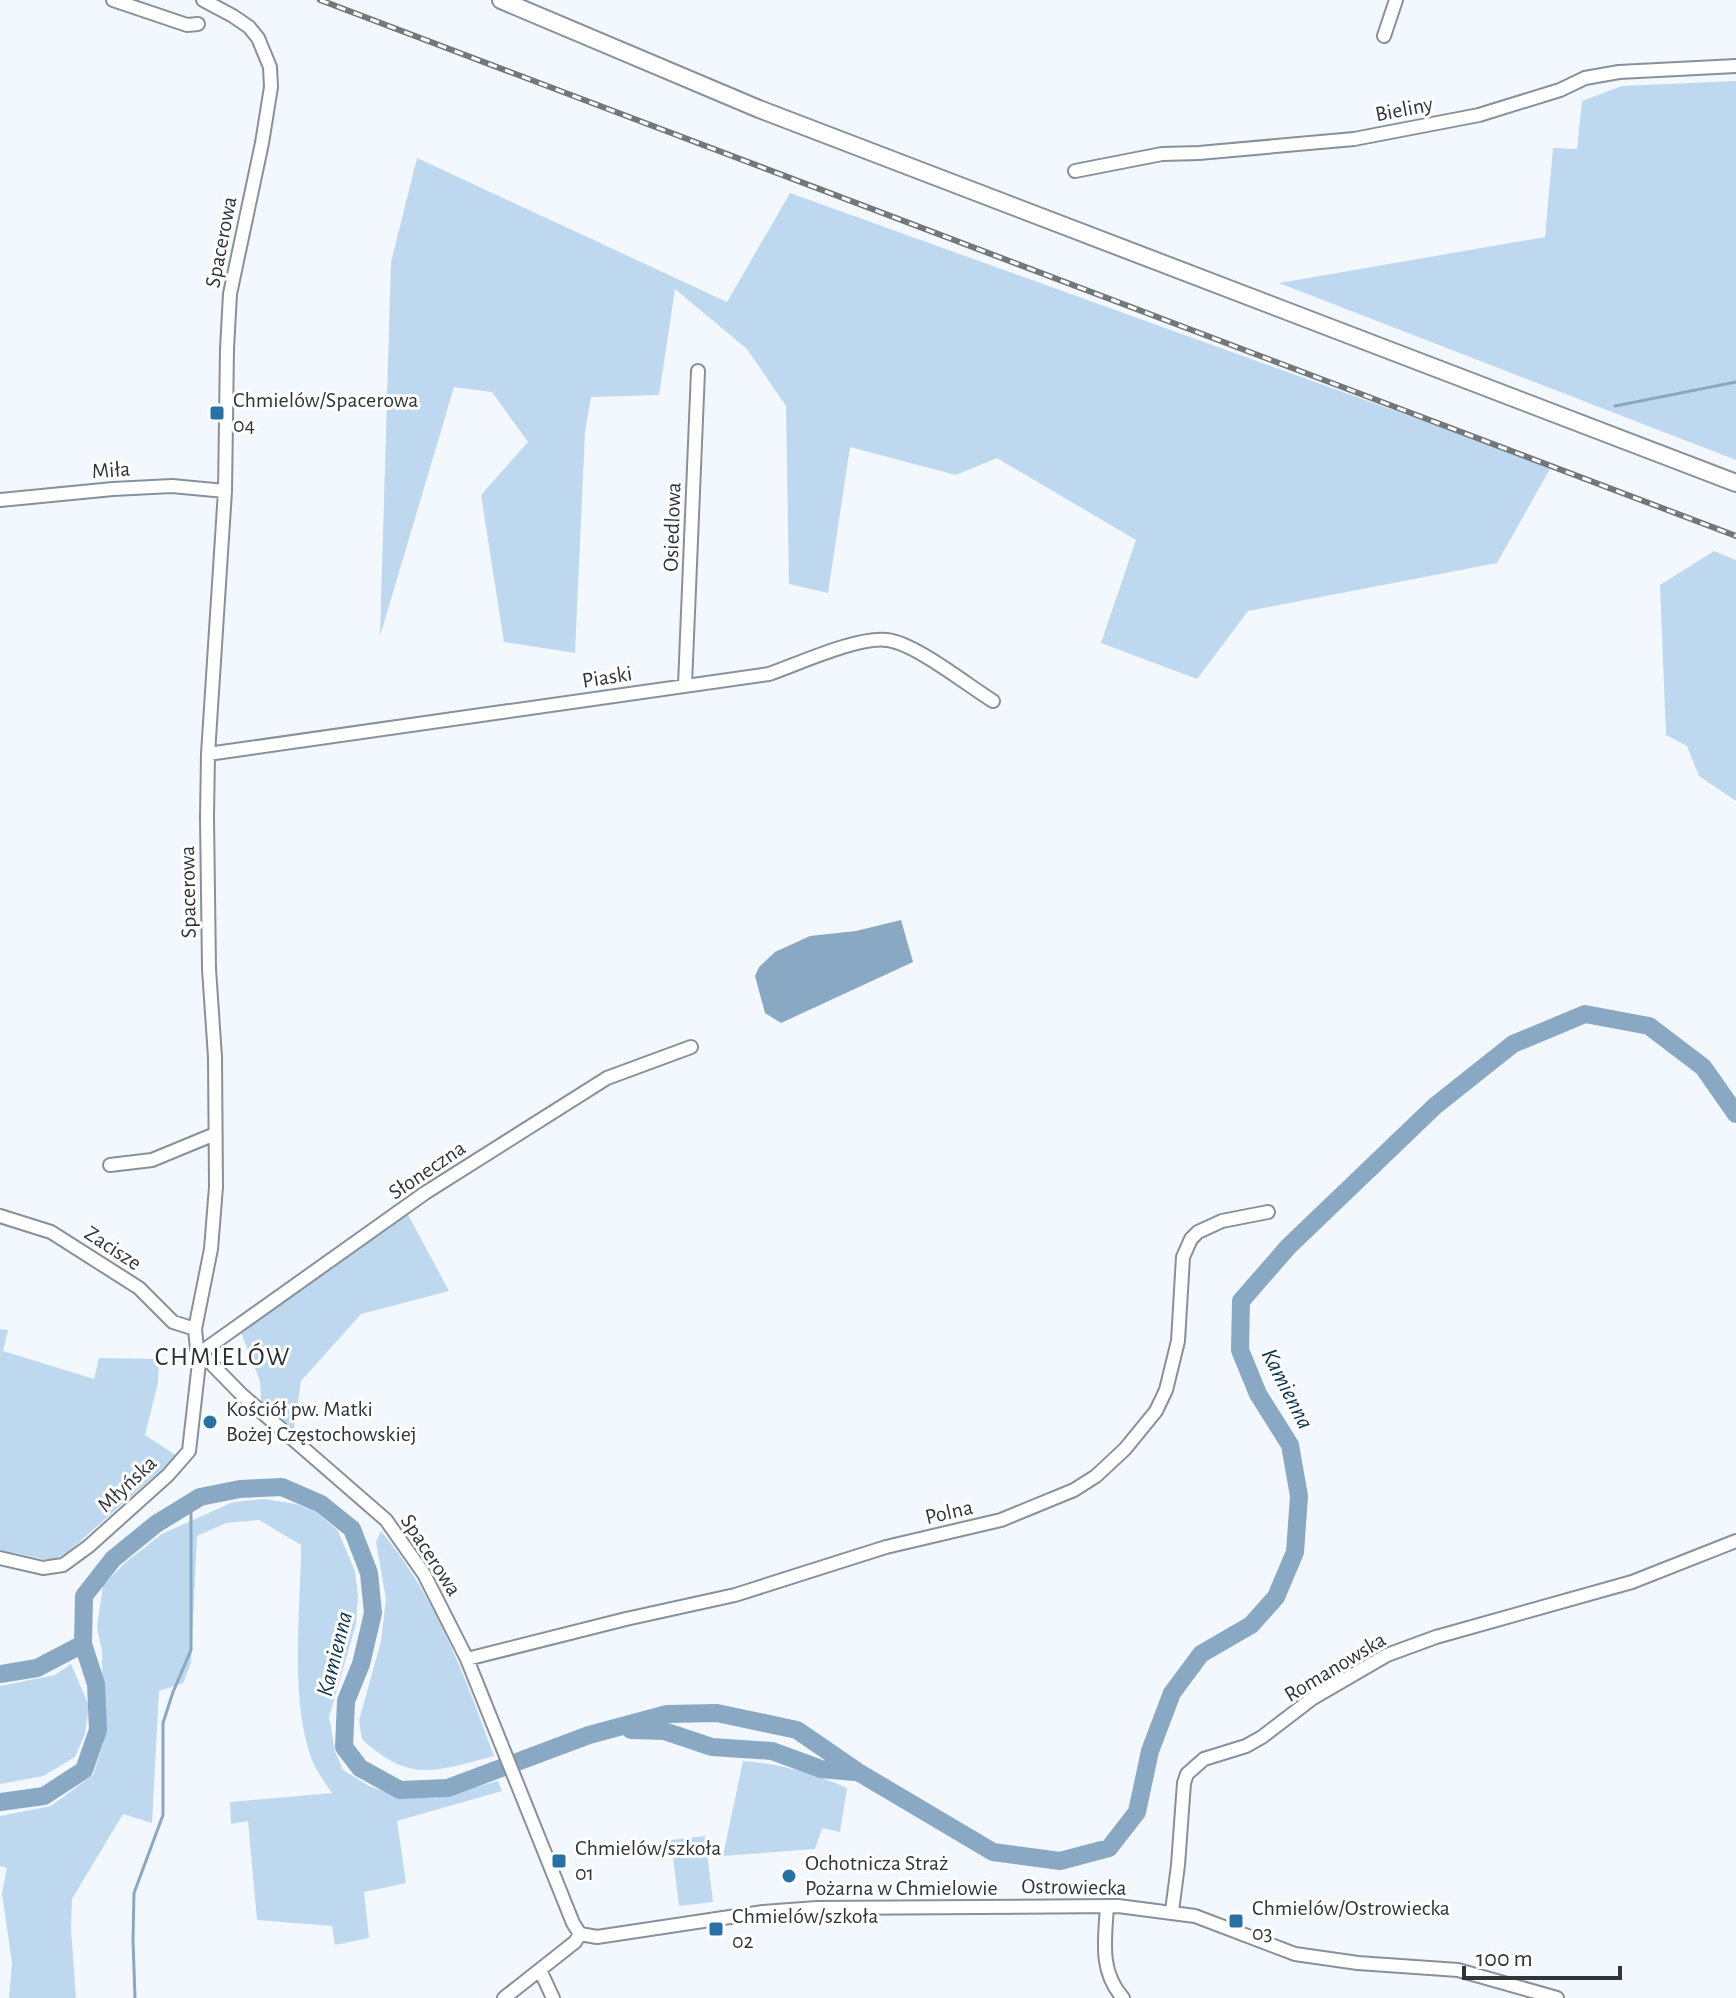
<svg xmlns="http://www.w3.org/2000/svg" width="1736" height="1998" font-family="'Alegreya Sans',sans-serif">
  <rect width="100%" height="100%" fill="#f2f8fd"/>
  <path fill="#bed9ef" d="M 1736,81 L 1736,460 L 1279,283 L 1545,237 L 1553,148 L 1577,149 L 1582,101 L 1622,86 Z
    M 417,158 L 727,302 L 790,193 L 1551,467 L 1497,563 L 1248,611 L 1197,679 L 1101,643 L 1136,540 L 997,458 L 956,475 L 850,447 L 828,593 L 789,584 L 786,406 L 747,349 L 675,289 L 659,395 L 591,397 L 585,432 L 575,653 L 504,642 L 481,495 L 528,442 L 492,392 L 454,387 L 380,636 L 391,262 Z
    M 1714,551 L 1736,560 L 1736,801 L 1699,776 L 1687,746 L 1666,735 L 1660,585 Z
    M 407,1213 L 449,1291 L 361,1314 L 301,1381 L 294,1429 L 261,1401 L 260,1381 L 240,1330 Z
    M 0,1329 L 8,1330 L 3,1351 L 94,1379 L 99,1358 L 159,1359 L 158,1383 L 145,1435 L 177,1456 L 70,1550 L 53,1561 L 0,1550 Z
    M 265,1499 L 296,1504 L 316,1512 L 338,1531 L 355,1571 L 358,1596 L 356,1624 L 329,1717 L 335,1751 L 343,1770 L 369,1786 L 401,1798 L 435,1798 L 498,1781 L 502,1791 L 397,1821 L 406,1883 L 364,1892 L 369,1938 L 335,1945 L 332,1926 L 257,1920 L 248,1821 L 231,1824 L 230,1802 L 332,1793 C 326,1784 320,1776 315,1767 C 288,1705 301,1612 301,1545 L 259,1520 L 226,1523 L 197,1536 L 191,1663 L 183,1683 L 159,1691 L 152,1823 L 123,1814 L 72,1899 L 71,1929 L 76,1998 L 9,1998 L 12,1963 L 2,1893 L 7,1868 L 0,1866 L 0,1816 L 51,1806 L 93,1775 L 103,1744 L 102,1650 L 97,1628 L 103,1585 L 126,1562 L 162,1534 L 233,1502 Z
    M 381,1531 C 436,1597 465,1676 494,1756 C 436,1771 410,1784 362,1739 L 359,1721 L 381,1641 L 386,1599 L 376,1542 Z
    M 71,1664 L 89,1706 L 85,1734 L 75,1757 L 43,1776 L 0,1784 L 0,1686 L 55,1675 Z
    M 743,1761 C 780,1764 813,1773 847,1788 L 840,1832 L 822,1828 L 815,1849 L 723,1856 Z
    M 705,1836 L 713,1902 L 679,1906 L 671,1840 Z"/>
  <path fill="#89a8c3" d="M 901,920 L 913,962 L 781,1023 L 765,1013 L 755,976 L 759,967 L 775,952 L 810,936 L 856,931 Z"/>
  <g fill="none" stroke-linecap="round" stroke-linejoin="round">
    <path stroke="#89a8c3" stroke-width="3" d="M 1615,406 L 1736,382
      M 135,1998 L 133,1940 L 134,1893 L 163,1815 L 163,1723 L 173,1692 L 191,1650 L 191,1503"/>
    <path stroke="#89a8c3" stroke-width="18" d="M 0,1674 L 37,1668 L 83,1644 L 84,1596 L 113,1559 L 156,1524 L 200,1497 L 240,1489 L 282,1487 L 321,1504 L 352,1529 L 369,1573 L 373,1613 L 361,1664 L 346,1701 L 344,1747 L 360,1768 L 400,1790 L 448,1788 L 589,1735 L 667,1714 L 717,1713 L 797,1730 L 858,1772 L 993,1852 L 1060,1861 L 1109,1848 L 1137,1812 L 1150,1751 L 1172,1693 L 1201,1654 L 1251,1625 L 1276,1597 L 1295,1552 L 1299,1496 L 1290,1445 L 1258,1394 L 1240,1350 L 1241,1301 L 1288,1247 L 1435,1106 L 1513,1044 L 1585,1014 L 1649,1026 L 1703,1067 L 1736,1114
      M 631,1730 L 664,1731 L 712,1747 L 772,1751 L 821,1769 L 855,1772
      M 0,1802 L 44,1796 L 84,1770 L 98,1730 L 96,1684 L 83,1644"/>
    <defs>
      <path id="minor" d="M 113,0 L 187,25 L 198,24
        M 203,0 L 233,16 L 249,27 L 258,38 L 270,67 L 271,87 L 262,143 L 230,294 L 227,349 L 225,491 L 208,754 L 207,817 L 209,969 L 215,1057 L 216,1187 L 211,1249 L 195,1329 L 197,1349 L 241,1394 L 386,1520 L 424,1574 L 467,1659 L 573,1923 L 580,1934
        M 1384,36 L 1396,0
        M 1075,171 L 1162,154 L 1199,153 L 1354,139 L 1479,115 L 1560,90 L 1585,78 L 1619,72 L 1736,66
        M 0,500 L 113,489 L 172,486 L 225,491
        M 685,685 L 698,371
        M 208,754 L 769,674 C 798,664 858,636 887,640 C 915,643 967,685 993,701
        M 110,1165 L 152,1160 L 215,1134
        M 0,1216 L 51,1232 L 139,1288 L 173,1322 L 195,1329
        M 0,1558 L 43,1568 L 63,1565 L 89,1546 L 168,1475 L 189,1451 L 200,1354 L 207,1348 L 425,1193 L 607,1078 L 691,1047
        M 467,1659 L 626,1619 L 735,1595 L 886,1547 L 1001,1520 L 1074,1490 L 1096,1476 L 1125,1449 L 1156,1411 L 1166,1390 L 1178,1341 L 1183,1257 L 1191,1239 L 1198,1232 L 1222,1221 L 1268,1212
        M 1107,1906 C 1105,1940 1099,1971 1123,1998
        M 1172,1911 L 1178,1865 L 1184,1783 L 1187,1774 L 1204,1759 L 1246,1746 L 1262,1737 L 1313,1698 L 1387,1655 L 1436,1637 L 1632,1582 L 1736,1541
        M 580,1934 L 597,1937 L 763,1912 L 817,1908 L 1118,1906 L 1195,1916 L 1295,1954 L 1358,1963 L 1458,1970 L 1557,1998
        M 540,1970 L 553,1998
        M 504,1998 L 575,1942 L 580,1934"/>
      <path id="major" d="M 501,0 L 759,109 L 1736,483"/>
    </defs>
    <use href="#minor" stroke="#889199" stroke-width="16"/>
    <use href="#major" stroke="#889199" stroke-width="20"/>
    <use href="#minor" stroke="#fff" stroke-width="12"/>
    <use href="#major" stroke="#fff" stroke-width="16"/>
    <defs>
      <path id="rail" d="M 320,0 L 1736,536"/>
    </defs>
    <use href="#rail" stroke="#72777a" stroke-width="6"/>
    <use href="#rail" stroke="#fff" stroke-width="3" stroke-dasharray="9" stroke-linecap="butt"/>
  </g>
  <g fill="#2871a5" stroke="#fff" stroke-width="3">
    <rect x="209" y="405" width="16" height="16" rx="4"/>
    <circle cx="210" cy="1422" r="8"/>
    <rect x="551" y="1853" width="16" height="16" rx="4"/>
    <circle cx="789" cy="1876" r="8"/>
    <rect x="1228" y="1913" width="16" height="16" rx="4"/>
    <rect x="708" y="1921" width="16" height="16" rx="4"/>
  </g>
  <g text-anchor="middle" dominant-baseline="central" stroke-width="6" stroke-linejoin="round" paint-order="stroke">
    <g font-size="22" fill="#313538" stroke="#fff">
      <text transform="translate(1404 109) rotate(-11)">Bieliny</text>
      <text transform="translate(221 242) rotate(-79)">Spacerowa</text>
      <text transform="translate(111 470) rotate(-4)">Miła</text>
      <text transform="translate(672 527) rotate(-88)">Osiedlowa</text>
      <text transform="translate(607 677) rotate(-9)">Piaski</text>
      <text transform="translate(188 892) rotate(-91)">Spacerowa</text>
      <text transform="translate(427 1170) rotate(-34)">Słoneczna</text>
      <text transform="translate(113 1248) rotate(33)">Zacisze</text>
      <text transform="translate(127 1484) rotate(-43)">Młyńska</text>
      <text transform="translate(949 1512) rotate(-13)">Polna</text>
      <text transform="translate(431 1555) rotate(57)">Spacerowa</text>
      <text transform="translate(1335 1667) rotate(-31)">Romanowska</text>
      <text transform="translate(1074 1887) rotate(1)">Ostrowiecka</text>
    </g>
    <g font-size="22" fill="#313538" stroke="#fff" text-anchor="start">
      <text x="233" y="400">Chmielów/Spacerowa<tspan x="233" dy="25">04</tspan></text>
      <text x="226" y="1409">Kościół pw. Matki<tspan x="226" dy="25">Bożej Częstochowskiej</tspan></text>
      <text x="575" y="1848">Chmielów/szkoła<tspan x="575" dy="25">01</tspan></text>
      <text x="805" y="1863">Ochotnicza Straż<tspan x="805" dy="25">Pożarna w Chmielowie</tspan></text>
      <text x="1252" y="1908">Chmielów/Ostrowiecka<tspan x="1252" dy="25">03</tspan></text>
      <text x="732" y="1916">Chmielów/szkoła<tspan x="732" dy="25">02</tspan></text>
    </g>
    <g font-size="24" font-style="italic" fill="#0c334f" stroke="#fff">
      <text transform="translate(1287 1389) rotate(63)">Kamienna</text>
      <text transform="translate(335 1654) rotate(-76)">Kamienna</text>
    </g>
    <g font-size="26" letter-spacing="2" fill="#272f35" stroke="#fff">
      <text x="223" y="1357">CHMIELÓW</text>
    </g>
  </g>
  <path d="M1464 1966v12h156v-12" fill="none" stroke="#313538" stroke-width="4"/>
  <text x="1476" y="1966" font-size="24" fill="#313538" stroke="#ffffff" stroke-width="6" paint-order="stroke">100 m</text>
</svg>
